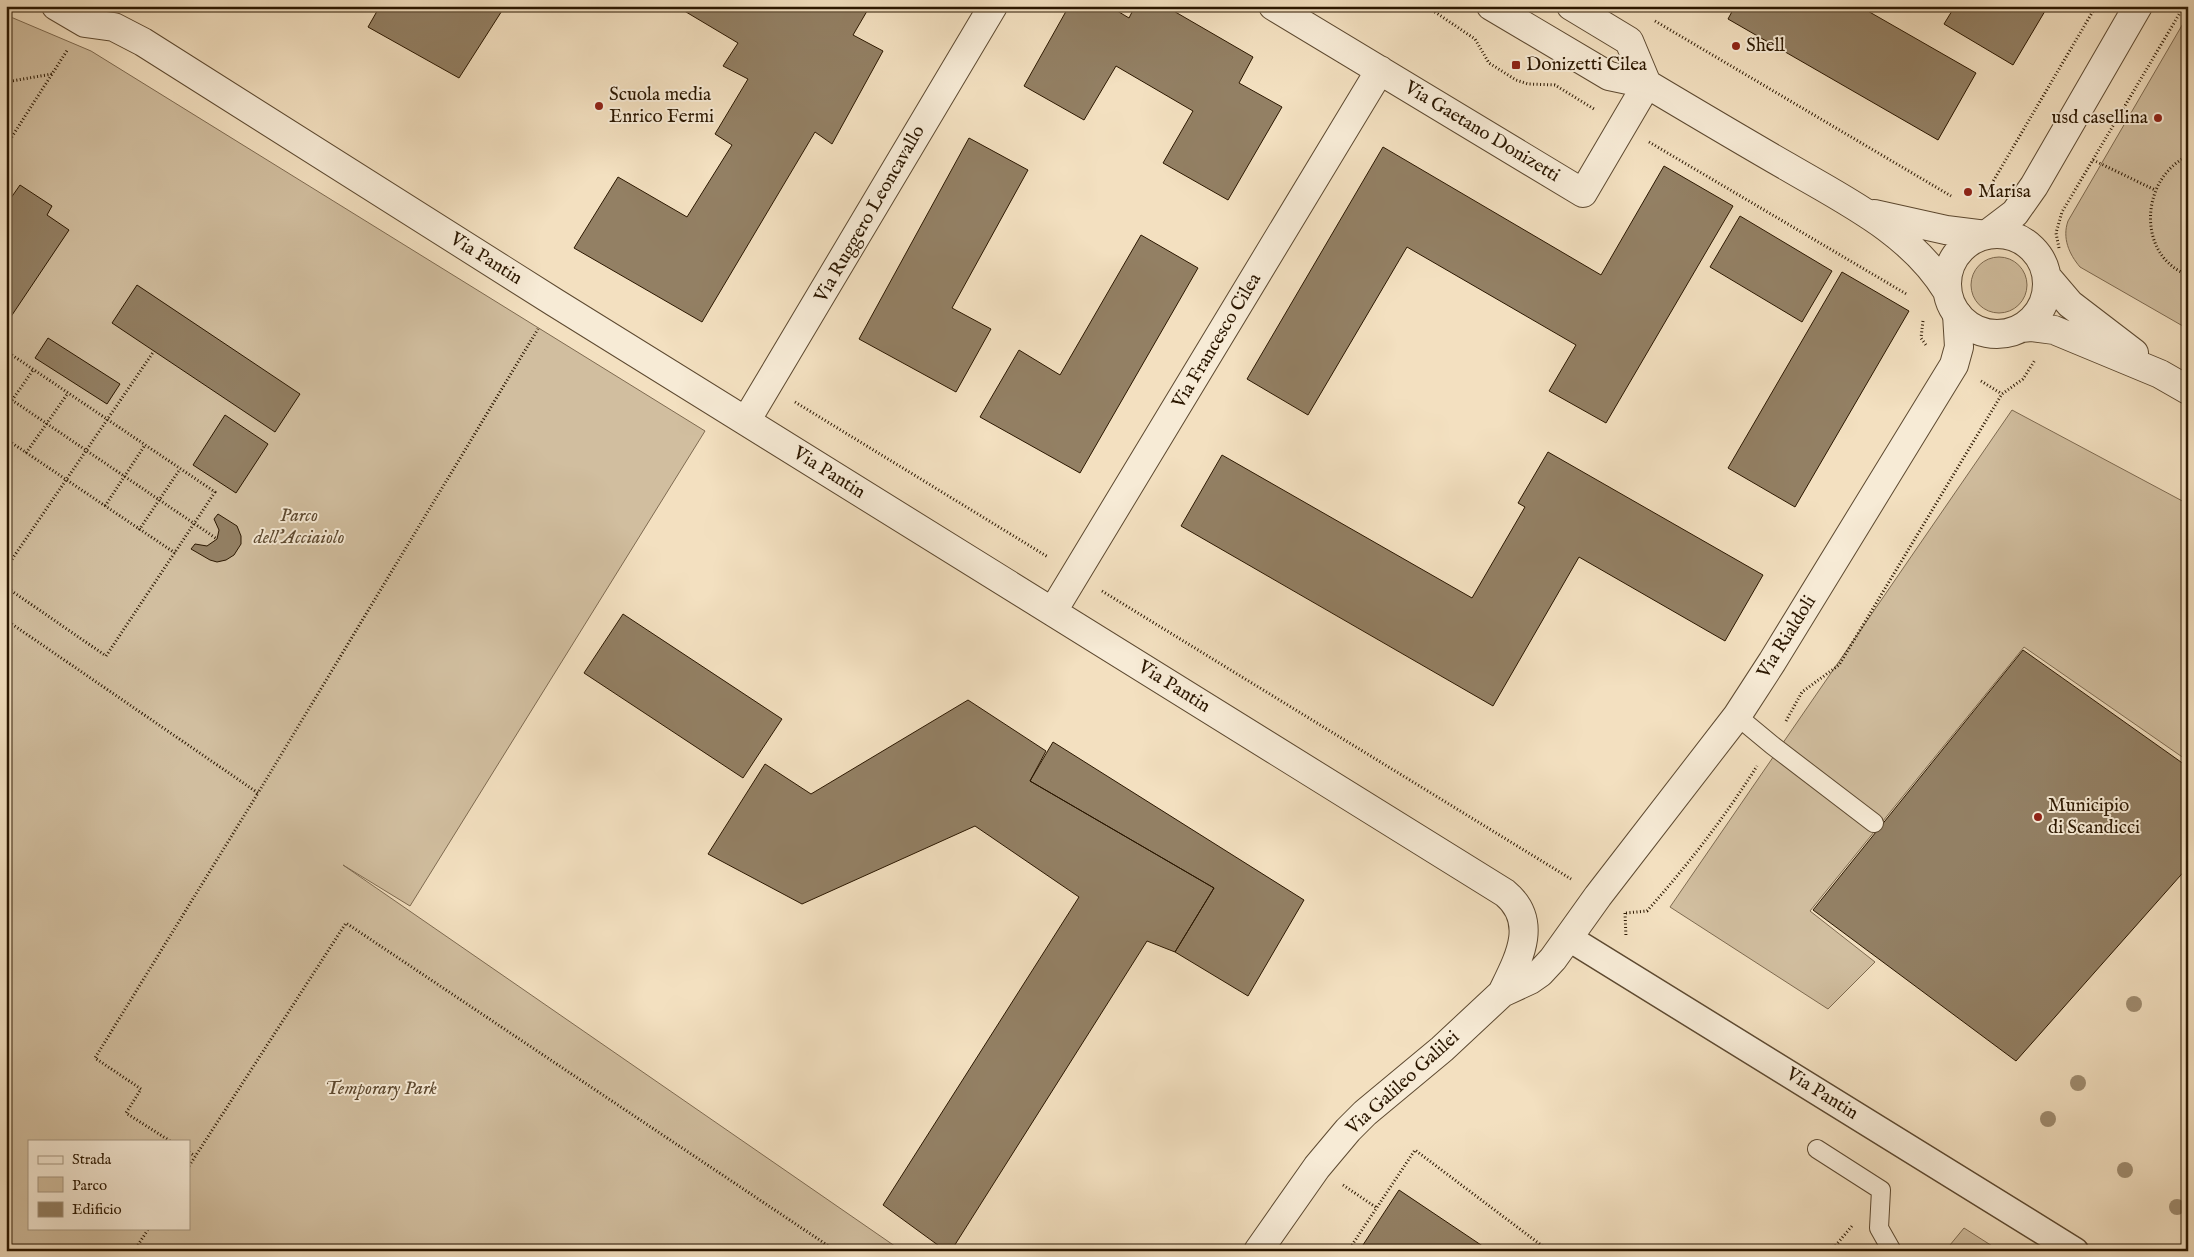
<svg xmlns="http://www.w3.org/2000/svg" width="2194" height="1257" font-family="'IM FELL English',serif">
  <rect width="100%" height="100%" fill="#f3e0c0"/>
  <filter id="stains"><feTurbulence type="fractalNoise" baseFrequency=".004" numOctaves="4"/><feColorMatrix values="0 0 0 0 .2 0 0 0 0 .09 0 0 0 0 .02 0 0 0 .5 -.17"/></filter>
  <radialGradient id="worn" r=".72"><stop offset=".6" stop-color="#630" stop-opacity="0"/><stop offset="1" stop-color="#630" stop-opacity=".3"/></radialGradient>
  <path fill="#d1be9f" stroke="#7e6a50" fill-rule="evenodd" d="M 6,15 L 91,51 L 705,431 L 410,906 L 343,865 L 902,1251 L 6,1251 ZM 29,1141 L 189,1141 L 189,1228 L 29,1228 Z
    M 2188,15 L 2188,329 L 2080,267 C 2069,254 2062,238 2068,221 Z
    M1971 285a28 28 0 1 1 56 0a28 28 0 1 1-56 0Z
    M 2012,410 L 2188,504 L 2188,761 L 2024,647 L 1810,911 L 1875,962 L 1828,1009 L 1670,907 Z
    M 1964,1228 L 2000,1251 L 1945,1251 Z"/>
  <path fill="#938064" stroke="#2b1700" d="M 380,6 L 505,6 L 459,78 L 368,27 Z
    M 676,6 L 870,6 L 853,35 L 883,51 L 832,144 L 815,132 L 702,322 L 574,248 L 618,177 L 687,217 L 732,145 L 715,134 L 748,79 L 723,66 L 738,43 Z
    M 1069,6 L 1109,6 L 1129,18 L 1135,6 L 1165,6 L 1253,57 L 1239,83 L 1282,107 L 1228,200 L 1163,163 L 1193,111 L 1116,66 L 1084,120 L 1024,86 Z
    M 1735,6 L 1859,6 L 1976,73 L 1938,140 L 1728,19 Z
    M 1955,6 L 2048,6 L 2013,65 L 1944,24 Z
    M 969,138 L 1028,170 L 952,308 L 991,329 L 956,392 L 859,339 Z
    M 1383,147 L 1601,275 L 1664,166 L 1733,206 L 1606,423 L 1549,391 L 1576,345 L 1407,247 L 1308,415 L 1247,379 Z
    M 20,185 L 52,206 L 47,215 L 69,230 L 6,324 L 6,205 Z
    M 1740,216 L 1832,271 L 1802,322 L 1710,267 Z
    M 1141,235 L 1198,268 L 1080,473 L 980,417 L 1019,350 L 1060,375 Z
    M 1842,272 L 1909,311 L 1795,507 L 1728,468 Z
    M 137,285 L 300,394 L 275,432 L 112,323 Z
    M 48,338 L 120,384 L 107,404 L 35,358 Z
    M 225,415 L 268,444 L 236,493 L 193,465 Z
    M 1548,452 L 1763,575 L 1725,641 L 1579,557 L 1493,706 L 1181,526 L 1222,455 L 1472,598 L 1525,507 L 1518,503 Z
    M 218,514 L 237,526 L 241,536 L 241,544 L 234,555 L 226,560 L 217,562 L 210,560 L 191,549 L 195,544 L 207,546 L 217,539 L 219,530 L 214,519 Z
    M 623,614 L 782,719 L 743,778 L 584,673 Z
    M 2023,650 L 2188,767 L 2188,867 L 2016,1061 L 1813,910 Z
    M 968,700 L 1046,751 L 1030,781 L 1214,888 L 1175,952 L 1147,941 L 951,1251 L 946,1251 L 883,1205 L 1079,897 L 975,826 L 802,904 L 708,854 L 765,764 L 811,794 Z
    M 1053,742 L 1304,900 L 1248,996 L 1175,952 L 1214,888 L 1030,781 Z
    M 1399,1190 L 1490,1251 L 1359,1251 Z"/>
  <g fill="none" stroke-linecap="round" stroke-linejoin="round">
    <defs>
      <path id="service" d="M 1737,716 L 1772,745 L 1874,823
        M 1817,1149 L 1881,1190 L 1879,1228 L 1892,1251"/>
      <path id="pedestrian" d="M 1569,938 L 2075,1251"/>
      <path id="minor" d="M 56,6 L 85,23 L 114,27 L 143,42 L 554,302 L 1505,893 C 1540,922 1518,960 1502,993
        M 1273,6 L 1583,193 L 1647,84
        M 1986,235 L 2015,213 L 2034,186 L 2138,6
        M 746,421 L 993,6
        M 1053,611 L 1380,70
        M 1258,1251 L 1317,1167 L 1348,1130 L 1365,1113 L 1442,1049 L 1502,993 L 1530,980 L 1540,973 L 1553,959 L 1598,896 L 1737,716 L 1772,662 L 1954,365 L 1959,347 L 1957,314"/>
      <path id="tertiary" d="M 1491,6 L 1609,76 L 1647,84 C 1694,112 1741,140 1788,167 C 1846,201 1911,232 1947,291
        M 1571,6 L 1629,41 L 1647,84
        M 1874,214 L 1946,230 L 1986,235
        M1947 284a50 50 0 1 1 100 0a50 50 0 1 1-100 0Z
        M 2047,277 L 2070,304 L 2134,353
        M 2021,328 L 2031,327 L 2054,330 L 2160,374 L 2188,390"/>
    </defs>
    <use href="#service" stroke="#5d4930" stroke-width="20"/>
    <use href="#pedestrian" stroke="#5d4930" stroke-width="29"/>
    <use href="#minor" stroke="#5d4930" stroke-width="30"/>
    <use href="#tertiary" stroke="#5d4930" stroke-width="30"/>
    <path stroke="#2b1700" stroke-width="3" stroke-dasharray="1 2.5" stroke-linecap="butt" d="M 1426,6 L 1475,39 L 1489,63 L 1516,80 L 1528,84 L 1555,85 L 1594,109
      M 1655,21 L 1951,196
      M 6,82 L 52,74
      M 1649,142 L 1908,295
      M 6,146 L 68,49
      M 2188,156 C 2140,178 2136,256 2188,275
      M 2093,160 L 2155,190
      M 1988,190 L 2096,6
      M 2059,248 L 2056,233 L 2062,212 L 2184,6
      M 1923,321 L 1921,338 L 1926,345
      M 6,351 L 215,492 L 106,656 L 6,587
      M 1981,381 L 2002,394
      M 6,396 L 217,539
      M 795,402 L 1048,557
      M 6,409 L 33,370
      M 6,439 L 175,553
      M 26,453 L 68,393
      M 105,506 L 145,445
      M 139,530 L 180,469
      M 6,568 L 154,351
      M 1102,591 L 1571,879
      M 6,620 L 258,793 L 538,329
      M 1786,721 L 1802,692 L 1839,665 L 2002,394 L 2023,379 L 2035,360
      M 1625,913 L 1626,937
      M 1626,913 L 1647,911 C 1687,866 1725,817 1757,766
      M 170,1141 L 126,1113 L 141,1089 L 95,1058 L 258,793
      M 189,1152 L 195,1156
      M 189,1166 L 346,923 L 836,1251
      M 1343,1185 L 1377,1208
      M 134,1251 L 149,1228
      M 1348,1251 L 1415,1150 L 1549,1251
      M 1831,1251 L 1852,1226"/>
    <use href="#service" stroke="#f7ebd6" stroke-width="18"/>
    <use href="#pedestrian" stroke="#f7ebd6" stroke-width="26"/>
    <use href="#minor" stroke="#f7ebd6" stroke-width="28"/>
    <use href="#tertiary" stroke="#f7ebd6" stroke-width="28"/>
  </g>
  <g fill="#a08d71">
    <circle cx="2134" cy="1004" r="8"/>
    <circle cx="2078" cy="1083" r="8"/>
    <circle cx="2048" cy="1119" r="8"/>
    <circle cx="2125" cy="1170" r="8"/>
    <circle cx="2177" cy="1207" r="8"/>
  </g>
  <g fill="#8f2418" stroke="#f7ebd6" stroke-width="2">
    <circle cx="1736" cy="46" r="5"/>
    <rect x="1511" y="60" width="10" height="10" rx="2.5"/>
    <circle cx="599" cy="106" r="5"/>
    <circle cx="2158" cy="118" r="5"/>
    <circle cx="1968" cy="192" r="5"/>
    <circle cx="2038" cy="817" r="5"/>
  </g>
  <g text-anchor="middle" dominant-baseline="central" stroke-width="4" stroke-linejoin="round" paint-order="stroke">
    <g font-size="19" fill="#2b1700" stroke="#f7ebd6" text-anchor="start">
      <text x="1746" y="46">Shell</text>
      <text x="1526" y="65">Donizetti Cilea</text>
      <text x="609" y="95">Scuola media<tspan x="609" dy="22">Enrico Fermi</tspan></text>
      <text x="2148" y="118" text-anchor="end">usd casellina</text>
      <text x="1978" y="192">Marisa</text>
      <text x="2048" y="806">Municipio<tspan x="2048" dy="22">di Scandicci</tspan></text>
    </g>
    <g font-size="19" fill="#2b1700" stroke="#f7ebd6">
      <text transform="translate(1482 132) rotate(31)">Via Gaetano Donizetti</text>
      <text transform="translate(870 214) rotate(-60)">Via Ruggero Leoncavallo</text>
      <text transform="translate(486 259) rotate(32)">Via Pantin</text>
      <text transform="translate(1217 341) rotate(-59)">Via Francesco Cilea</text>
      <text transform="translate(829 473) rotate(32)">Via Pantin</text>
      <text transform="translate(1787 637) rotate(-58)">Via Rialdoli</text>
      <text transform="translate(1174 687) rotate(32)">Via Pantin</text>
      <text transform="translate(1403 1083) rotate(-42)">Via Galileo Galilei</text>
      <text transform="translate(1822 1094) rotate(32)">Via Pantin</text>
    </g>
    <g font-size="19" font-style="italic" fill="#5d4930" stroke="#f7ebd6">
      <text x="299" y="516">Parco<tspan x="299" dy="22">dell'Acciaiolo</tspan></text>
      <text x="381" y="1089">Temporary Park</text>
    </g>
  </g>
  <rect width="2194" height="1257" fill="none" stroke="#f3e0c0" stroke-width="25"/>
  <rect x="8" y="8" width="2179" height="1242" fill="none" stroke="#2b1700" stroke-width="2.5"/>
  <rect x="12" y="12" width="2169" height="1232" fill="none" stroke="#2b1700"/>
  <rect x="28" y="1140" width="162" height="90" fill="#f7ebd6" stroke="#a59680"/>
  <rect x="38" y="1156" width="25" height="8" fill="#f7ebd6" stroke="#a59680"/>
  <text x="72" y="1164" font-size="15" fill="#2b1700">Strada</text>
  <rect x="38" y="1177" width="25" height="15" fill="#d1be9f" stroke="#a59680"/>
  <text x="72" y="1190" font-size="15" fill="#2b1700">Parco</text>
  <rect x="38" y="1202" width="25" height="15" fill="#938064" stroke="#a59680"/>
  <text x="72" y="1214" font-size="15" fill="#2b1700">Edificio</text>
  <rect width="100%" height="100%" filter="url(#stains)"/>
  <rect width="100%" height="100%" fill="url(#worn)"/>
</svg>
